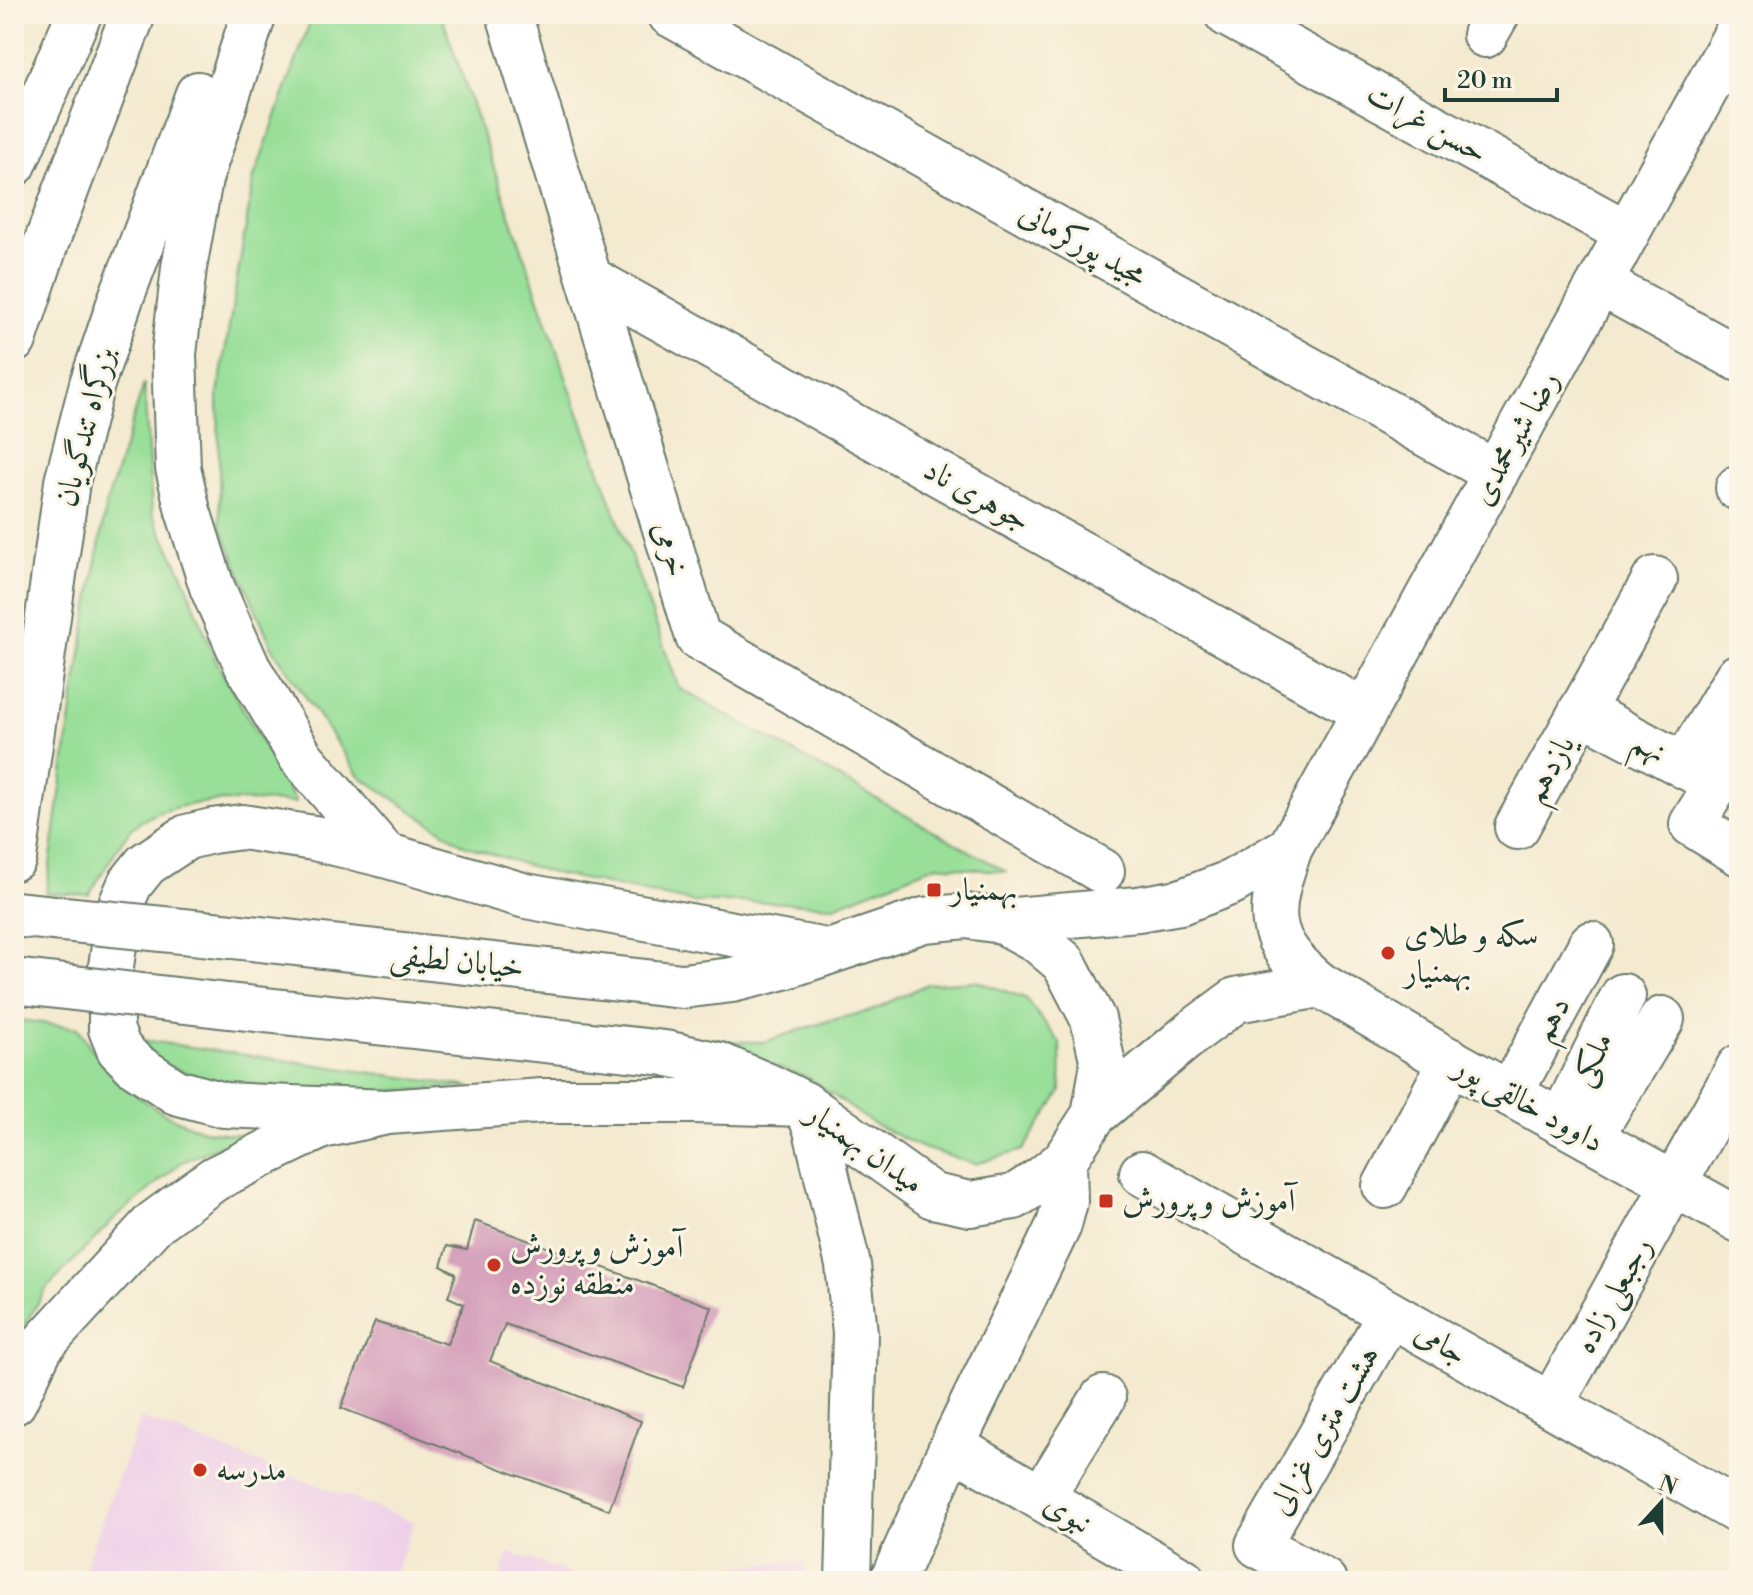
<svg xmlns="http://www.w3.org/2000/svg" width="1753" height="1595" font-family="'Libre Bodoni',Amiri,serif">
  <rect width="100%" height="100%" fill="#fcf5e5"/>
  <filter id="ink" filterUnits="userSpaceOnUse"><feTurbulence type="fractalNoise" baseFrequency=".0125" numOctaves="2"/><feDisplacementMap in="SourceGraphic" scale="16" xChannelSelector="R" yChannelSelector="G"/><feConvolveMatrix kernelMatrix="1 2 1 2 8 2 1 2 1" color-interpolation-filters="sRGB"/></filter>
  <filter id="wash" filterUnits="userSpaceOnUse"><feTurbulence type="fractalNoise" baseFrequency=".006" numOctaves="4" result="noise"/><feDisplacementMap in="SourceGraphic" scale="32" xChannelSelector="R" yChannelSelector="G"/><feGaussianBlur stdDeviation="1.8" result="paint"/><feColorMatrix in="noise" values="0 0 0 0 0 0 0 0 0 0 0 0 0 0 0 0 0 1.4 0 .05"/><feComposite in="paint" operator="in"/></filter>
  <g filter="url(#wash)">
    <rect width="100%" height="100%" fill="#f4ead0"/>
    <path fill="#eed0e8" d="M 141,1418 L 414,1522 L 392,1581 L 79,1581 Z
      M 509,1552 L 592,1581 L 499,1581 Z
      M 804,1561 L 806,1581 L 728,1581 L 727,1567 Z"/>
    <path fill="#99df99" stroke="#5c8e66" stroke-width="2" d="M 313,14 L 441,14 L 563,369 L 679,688 L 1007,872 L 937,865 L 834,906 L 769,902 L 693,902 L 548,872 L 464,845 L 359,776 L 272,647 L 220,525 L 218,394 L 254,177 Z
      M 144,384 L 152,514 L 183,575 L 215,659 L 296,803 C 248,800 173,795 133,827 C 123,836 98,881 89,895 L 46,893 L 75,689 L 106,505 Z
      M 976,981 L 1025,998 L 1060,1043 L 1061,1092 L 1023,1150 L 975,1164 L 920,1147 L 872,1123 L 809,1078 L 740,1055 L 708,1041 L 764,1042 L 831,1020 L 871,1011 L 927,984 Z
      M 20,1020 L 78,1028 C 106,1074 143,1108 194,1127 C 209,1133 228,1133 244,1135 L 182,1162 L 113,1220 L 47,1288 L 14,1342 L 14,1064 Z
      M 135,1039 L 471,1087 L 260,1097 L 157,1063 Z"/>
    <g id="blocks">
      <path fill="#d199b7" d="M 475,1221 L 712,1307 L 683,1387 L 505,1324 L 490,1361 L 641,1421 L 609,1510 L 341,1408 L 375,1322 L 447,1344 L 464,1304 L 448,1297 L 456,1274 L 441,1266 L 447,1246 L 467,1250 Z"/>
    </g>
  </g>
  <g filter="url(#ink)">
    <use href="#blocks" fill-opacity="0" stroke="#6a7a6b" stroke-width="2"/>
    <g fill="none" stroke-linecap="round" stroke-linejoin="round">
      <defs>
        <path id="minor" d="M 509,14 L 698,637 L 1102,871
          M 670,14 L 1496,473
          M 1227,14 L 1627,233
          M 1485,35 L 1497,14
          M 590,279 L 1365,712
          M 1600,283 L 1739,359
          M 1738,488 L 1739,487
          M 1581,711 L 1717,783
          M 1739,749 L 1692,824 L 1739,853
          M 1684,766 L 1737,677
          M 1517,827 L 1655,579
          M 1002,921 L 1138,909 L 1180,902 L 1232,882 L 1290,848
          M 1320,985 C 1263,939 1267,912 1290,848 L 1739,29
          M 1510,1094 L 1591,944
          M 804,1104 L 694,1101 L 542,1101 L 387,1112 L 224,1105 L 176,1092 L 135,1065 L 119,1049 L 111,1029 L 111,966 L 120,907 L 130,884 L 146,864 L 187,837 L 212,831 L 242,827 L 314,838 L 385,855 L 526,896 L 826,951
          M 1561,1122 L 1623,996
          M 1590,1138 L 1662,1019
          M 1142,1173 L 1739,1512
          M 1385,1186 L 1451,1061
          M 1551,1405 L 1739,1067
          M 952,1446 L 1184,1581
          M 1042,1497 L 1103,1398
          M 1324,1581 L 1258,1545 L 1390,1314"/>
        <path id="major" d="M 228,1006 L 665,1053 L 719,1065 L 768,1086 L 804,1104 L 933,1196 L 970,1204 L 1014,1197 L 1042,1179 L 1064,1161 L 1094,1115 L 1103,1064 L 1093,1019 L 1064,963 L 1037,940 L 1002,921 L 966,916 L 924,920 L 784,967 L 732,980 L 682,986 L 232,936
          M 804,1104 L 815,1126 L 848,1265 L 855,1333 L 848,1581
          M 1094,1115 L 1194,1031 L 1236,1000 L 1320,985 L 1434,1052 L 1739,1220
          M 892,1581 L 952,1446 L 1059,1225 L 1065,1202 L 1064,1161"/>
        <path id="highway" d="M 254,14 L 200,179 L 184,268 L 174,354 L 178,468 L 188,511 L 212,587 L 248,668 L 301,757 L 385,855
          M 14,164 L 79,14
          M 14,340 L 45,246 L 133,14
          M 14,858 L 67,482 L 92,384 L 121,298 L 198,94
          M 14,1402 L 41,1346 L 154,1223 L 214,1179 L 270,1151 L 322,1126 L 387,1112"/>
      </defs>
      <use href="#minor" stroke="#6a7a6b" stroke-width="48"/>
      <use href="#major" stroke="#6a7a6b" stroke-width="48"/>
      <use href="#highway" stroke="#6a7a6b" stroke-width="48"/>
      <use href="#minor" stroke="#fff" stroke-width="44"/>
      <use href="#major" stroke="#fff" stroke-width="44"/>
      <use href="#highway" stroke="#fff" stroke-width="44"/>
      <defs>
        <path id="major-bridge" d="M 14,914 L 232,936
          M 14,981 L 228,1006"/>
      </defs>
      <use href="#major-bridge" stroke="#6a7a6b" stroke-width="48" stroke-linecap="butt"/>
      <use href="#major-bridge" stroke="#fff" stroke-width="44"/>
    </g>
  </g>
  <g fill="#c8321e" stroke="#fcf5e5" stroke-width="3">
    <rect x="926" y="882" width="16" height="16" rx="4"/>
    <circle cx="1388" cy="953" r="8"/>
    <rect x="1098" y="1193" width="16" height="16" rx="4"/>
    <circle cx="494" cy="1265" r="8"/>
    <circle cx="200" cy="1470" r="8"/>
  </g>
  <g text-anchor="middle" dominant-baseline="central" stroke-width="6" stroke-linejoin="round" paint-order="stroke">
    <g font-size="32" fill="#1f3d34" stroke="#fcf5e5">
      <text transform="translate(1427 123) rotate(29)">حسن غرات</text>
      <text transform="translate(1083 244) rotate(29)">مجید پورکرمانی</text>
      <text transform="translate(85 427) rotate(-76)">بزرگراه تندگویان</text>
      <text transform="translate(1515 438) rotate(-61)">رضا شیرمحمدی</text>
      <text transform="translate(977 495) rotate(29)">جوهری ناد</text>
      <text transform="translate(671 549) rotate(73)">خرمی</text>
      <text transform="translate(1649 747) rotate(28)">نهم</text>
      <text transform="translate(1549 769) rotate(-61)">یازدهم</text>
      <text transform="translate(457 961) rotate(6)">خیابان لطیفی</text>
      <text transform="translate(1551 1019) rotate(-61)">دهم</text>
      <text transform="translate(1592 1059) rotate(-64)">ملکی</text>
      <text transform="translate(1529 1104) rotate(29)">داوود خالقی پور</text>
      <text transform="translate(865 1148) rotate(35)">میدان بهمنیار</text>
      <text transform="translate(1613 1295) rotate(-61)">رجبعلی زاده</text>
      <text transform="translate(1441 1343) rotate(30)">جامی</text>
      <text transform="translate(1324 1430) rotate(-60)">هشت متری غزالی</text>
      <text transform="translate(1068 1513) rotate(30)">نبوی</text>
    </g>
    <g font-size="32" fill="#1f3d34" stroke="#fcf5e5" text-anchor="start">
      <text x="950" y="890">بهمنیار</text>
      <text x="1404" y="935">سکه و طلای<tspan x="1404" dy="37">بهمنیار</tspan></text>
      <text x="1122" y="1201">آموزش و پرورش</text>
      <text x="510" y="1247">آموزش و پرورش<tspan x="510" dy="37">منطقه نوزده</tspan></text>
      <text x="216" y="1470">مدرسه</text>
    </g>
  </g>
  <rect width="1753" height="1595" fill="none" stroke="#fcf5e5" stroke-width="48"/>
  <g transform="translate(1661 1503) rotate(21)" stroke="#fcf5e5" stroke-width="6" paint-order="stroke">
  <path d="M0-6L14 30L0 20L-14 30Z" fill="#1f3d34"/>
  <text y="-12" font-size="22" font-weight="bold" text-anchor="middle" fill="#1f3d34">N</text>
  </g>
  <path d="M1445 88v12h112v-12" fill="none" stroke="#1f3d34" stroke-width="4"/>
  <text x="1457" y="88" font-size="24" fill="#1f3d34" stroke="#fcf5e5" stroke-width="6" paint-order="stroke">20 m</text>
</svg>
